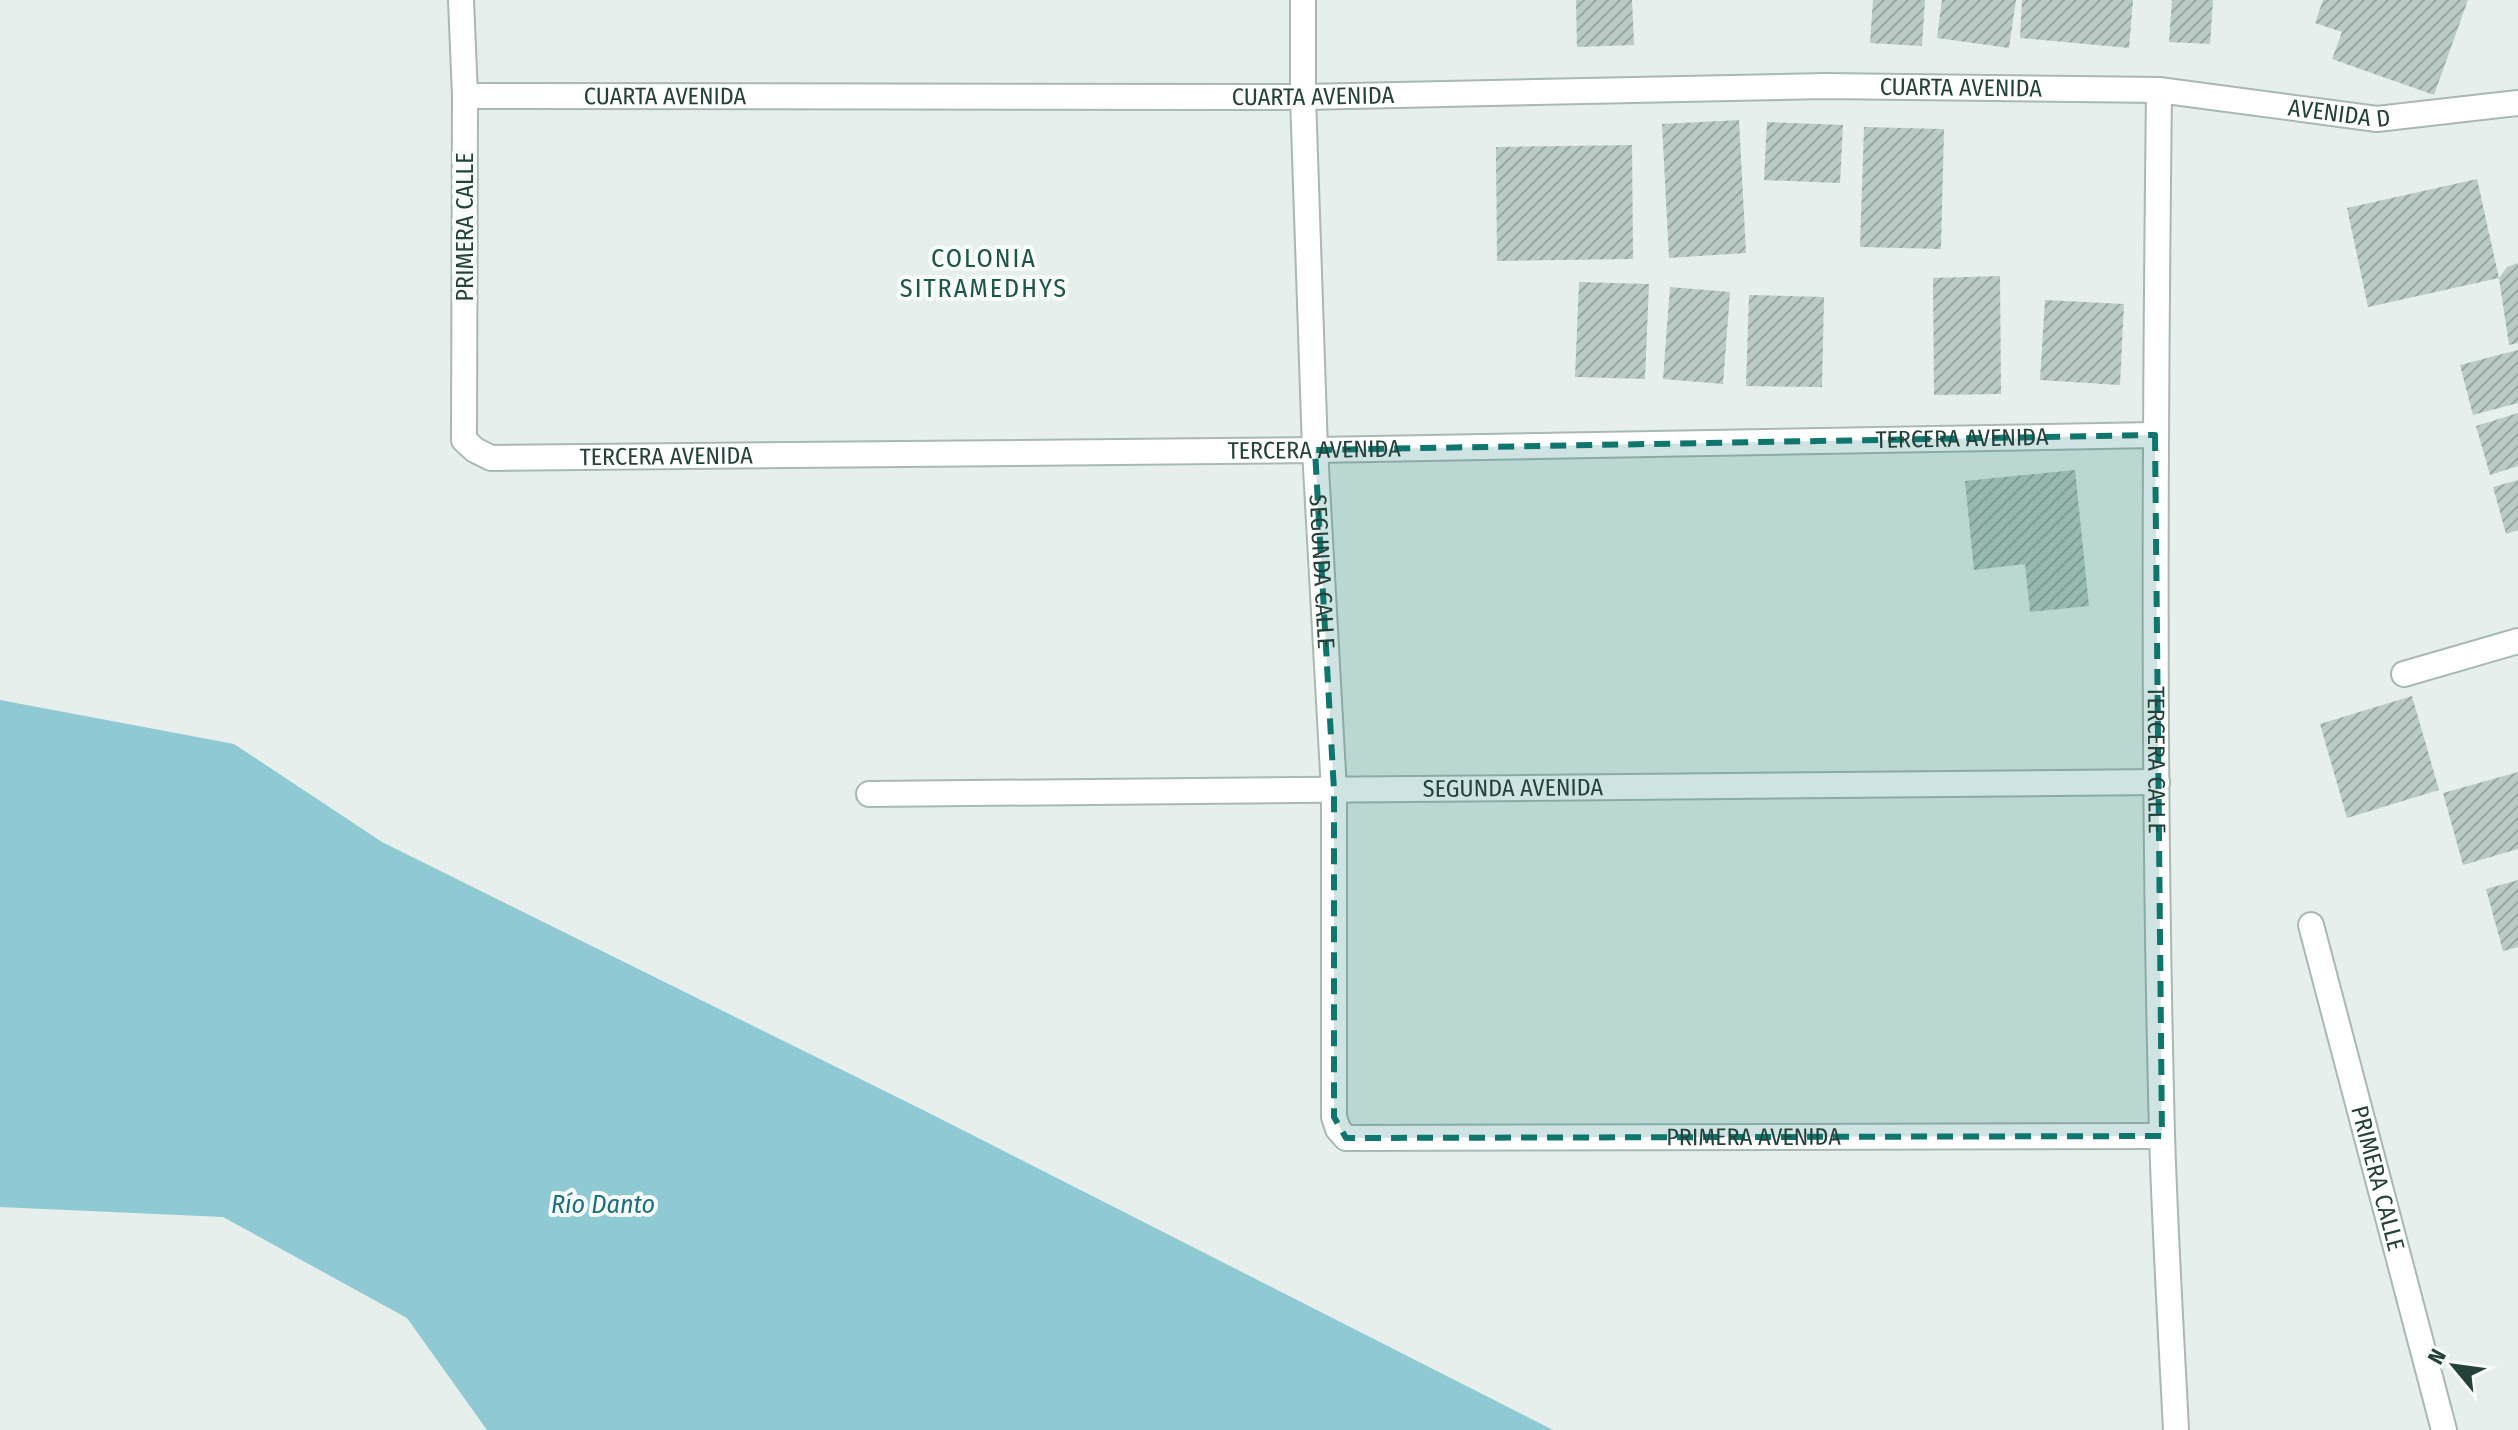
<svg xmlns="http://www.w3.org/2000/svg" width="2518" height="1430" font-family="'Fira Sans Condensed',sans-serif">
  <defs>
    <pattern id="building-hatch" width="6" height="6" patternUnits="userSpaceOnUse" patternTransform="scale(2)"><rect width="6" height="6" fill="#bbcac4"/><path d="M-1 1l2-2M0 6l6-6M5 7l2-2" fill="none" stroke="#98a6a0"/></pattern>
  </defs>
  <rect width="100%" height="100%" fill="#e6efeb"/>
  <path fill="#8ec9d4" d="M 0,700 L 234,744 L 382,842 L 927,1112 L 1553,1430 L 487,1430 L 407,1318 L 223,1217 L 0,1207 Z"/>
  <path fill="url(#building-hatch)" d="M 1576,0 L 1632,0 L 1634,45 L 1577,47 Z
    M 1873,0 L 1925,0 L 1922,46 L 1870,43 Z
    M 1942,0 L 2016,0 L 2009,48 L 1937,38 Z
    M 2022,0 L 2133,0 L 2129,48 L 2020,38 Z
    M 2172,0 L 2213,0 L 2210,44 L 2169,42 Z
    M 2323,0 L 2468,0 L 2434,95 L 2332,59 L 2342,32 L 2315,23 Z
    M 1739,120 L 1746,253 L 1669,258 L 1662,124 Z
    M 1767,122 L 1843,125 L 1840,183 L 1764,180 Z
    M 1864,127 L 1944,129 L 1941,249 L 1860,247 Z
    M 1632,145 L 1633,259 L 1497,261 L 1496,147 Z
    M 2477,179 L 2499,278 L 2507,267 L 2518,263 L 2518,343 L 2509,345 L 2499,278 L 2368,307 L 2347,208 Z
    M 2000,276 L 2001,394 L 1934,395 L 1933,278 Z
    M 1579,282 L 1649,284 L 1645,379 L 1575,377 Z
    M 1670,287 L 1730,292 L 1723,384 L 1663,379 Z
    M 1749,295 L 1824,297 L 1822,387 L 1746,386 Z
    M 2045,300 L 2124,304 L 2120,385 L 2040,380 Z
    M 2518,350 L 2518,403 L 2473,415 L 2460,365 Z
    M 2518,413 L 2518,466 L 2490,475 L 2476,426 Z
    M 2075,470 L 2089,606 L 2030,612 L 2025,564 L 1974,570 L 1965,481 Z
    M 2518,480 L 2518,530 L 2506,534 L 2493,487 Z
    M 2412,696 L 2439,790 L 2347,818 L 2320,724 Z
    M 2518,772 L 2518,849 L 2463,865 L 2443,793 Z
    M 2518,880 L 2518,947 L 2503,951 L 2486,889 Z"/>
  <g fill="none" stroke-linecap="round" stroke-linejoin="round">
    <defs>
      <g id="minor">
        <path id="s1" d="M 461,0 L 465,96 L 464,440 L 475,450 L 491,458 L 1315,450 L 2155,435"/>
        <path id="s2" d="M 1303,0 L 1303,97 L 1315,450 L 1334,791 L 1334,1117 L 1338,1129 L 1346,1138 L 2162,1136"/>
        <path id="s3" d="M 2159,90 C 2155,438 2153,786 2162,1134 C 2165,1233 2171,1331 2176,1430"/>
        <path id="s4" d="M 465,96 L 1303,97 L 1825,86 L 2159,90 L 2377,119 L 2518,103"/>
        <path d="M 2404,674 L 2518,641"/>
        <path id="s5" d="M 869,794 L 2157,782"/>
        <path id="s6" d="M 2311,925 L 2444,1430"/>
      </g>
    </defs>
    <use href="#minor" stroke="#a8b8b2" stroke-width="28"/>
    <use href="#minor" stroke="#fff" stroke-width="24"/>
  </g>
  <path fill="#0f766e" fill-opacity="0.2" stroke="#0f766e" stroke-width="6" stroke-dasharray="16 10" stroke-linejoin="round" d="M 2155,435 L 2162,1136 L 1346,1138 L 1334,1117 L 1334,791 L 1315,450 Z"/>
  <g text-anchor="middle" dominant-baseline="central" stroke-width="8" stroke-linejoin="round" paint-order="stroke">
    <g font-size="24" fill="#24423a" stroke="#f7fbf9">
      <text stroke="none"><textPath href="#s4" startOffset="1496">CUARTA AVENIDA</textPath></text>
      <text stroke="none"><textPath href="#s4" startOffset="200">CUARTA AVENIDA</textPath></text>
      <text stroke="none"><textPath href="#s4" startOffset="848">CUARTA AVENIDA</textPath></text>
      <text stroke="none"><textPath href="#s4" startOffset="1876">AVENIDA D</textPath></text>
      <text transform="translate(465 227) rotate(-90)">PRIMERA CALLE</text>
      <text stroke="none"><textPath href="#s1" startOffset="1944">TERCERA AVENIDA</textPath></text>
      <text stroke="none"><textPath href="#s1" startOffset="1296">TERCERA AVENIDA</textPath></text>
      <text stroke="none"><textPath href="#s1" startOffset="648">TERCERA AVENIDA</textPath></text>
      <text stroke="none"><textPath href="#s2" startOffset="572">SEGUNDA CALLE</textPath></text>
      <text stroke="none"><textPath href="#s3" startOffset="670">TERCERA CALLE</textPath></text>
      <text stroke="none"><textPath href="#s5" startOffset="644">SEGUNDA AVENIDA</textPath></text>
      <text stroke="none"><textPath href="#s2" startOffset="1550">PRIMERA AVENIDA</textPath></text>
      <text stroke="none"><textPath href="#s6" startOffset="262">PRIMERA CALLE</textPath></text>
    </g>
    <g font-size="26" letter-spacing="2" fill="#1f5548" stroke="#f7fbf9">
      <text x="984" y="258">COLONIA<tspan x="984" dy="30">SITRAMEDHYS</tspan></text>
    </g>
    <g font-size="26" font-style="italic" fill="#1c6f80" stroke="#f7fbf9">
      <text x="603" y="1204">Río Danto</text>
    </g>
  </g>
  <g transform="translate(2454 1366) rotate(299)" stroke="#f7fbf9" stroke-width="6" paint-order="stroke">
  <path d="M0-6L14 30L0 20L-14 30Z" fill="#24423a"/>
  <text y="-12" font-size="22" font-weight="bold" text-anchor="middle" fill="#24423a">N</text>
  </g>
</svg>
